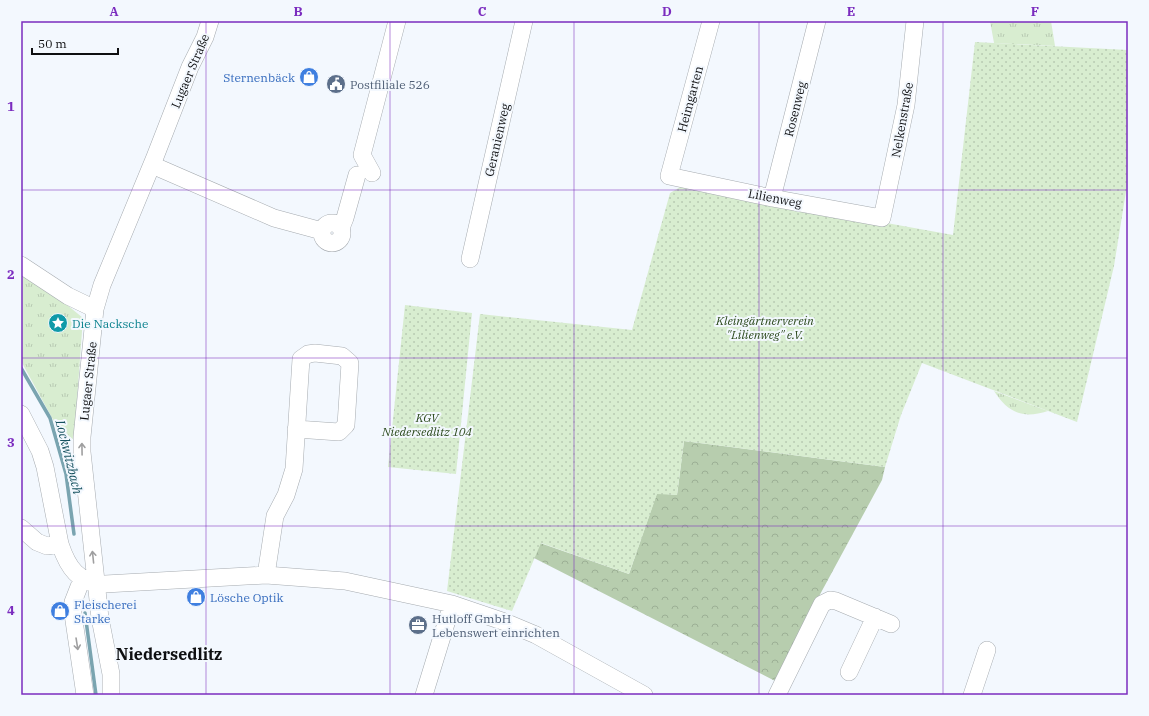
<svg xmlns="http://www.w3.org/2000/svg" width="1149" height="716" font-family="'IBM Plex Serif',serif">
  <defs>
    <pattern id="grass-tufts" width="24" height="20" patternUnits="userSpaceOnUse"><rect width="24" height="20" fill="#d8edd0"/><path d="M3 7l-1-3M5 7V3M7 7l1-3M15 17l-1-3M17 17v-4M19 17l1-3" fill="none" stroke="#b8cab2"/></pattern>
    <pattern id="forest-crowns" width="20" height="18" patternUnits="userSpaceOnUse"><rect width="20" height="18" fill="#b7cdae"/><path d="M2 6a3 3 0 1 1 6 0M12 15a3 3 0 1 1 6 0" fill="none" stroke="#9caf95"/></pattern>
    <pattern id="garden-dots" width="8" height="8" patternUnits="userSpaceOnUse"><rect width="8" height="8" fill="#d8edd0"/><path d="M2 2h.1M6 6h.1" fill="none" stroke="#b8cab2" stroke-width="1.8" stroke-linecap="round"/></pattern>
  </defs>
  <rect width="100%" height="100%" fill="#f3f8fe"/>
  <path fill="url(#grass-tufts)" d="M 990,21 L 1051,21 L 1055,46 L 994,43 Z
    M 21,271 L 55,295 L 83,318 L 74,440 L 57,427 L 21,361 Z
    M 994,391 L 1048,411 C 1023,419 1008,413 994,391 Z"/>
  <path fill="url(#forest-crowns)" d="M 684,441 L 885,467 L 882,480 L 817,600 L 777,682 L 534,558 L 540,543 L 629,574 L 657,493 L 677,495 Z"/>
  <path fill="url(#garden-dots)" d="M 975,42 L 1128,50 L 1128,179 L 1114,266 L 1077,422 L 922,363 L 901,415 L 885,467 L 684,441 L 677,495 L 657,494 L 629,574 L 541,543 L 512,611 L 447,591 L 480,314 L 632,330 L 670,193 L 682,186 L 953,235 Z
    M 405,305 L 472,313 L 456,474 L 388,467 Z"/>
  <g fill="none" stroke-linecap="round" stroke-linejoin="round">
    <path stroke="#7aa4b0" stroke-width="3.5" d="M 21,368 L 50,418 L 66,474 L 74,534
      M 85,613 L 96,695"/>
    <defs>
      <path id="minor" d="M 711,21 L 669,176 L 772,198 L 882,218 L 906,105 L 915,21
        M 152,165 L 274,218 L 322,231
        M 372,173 L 362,155 L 397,21
        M 772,198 L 817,21
        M322 233a10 10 0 1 1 20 0a10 10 0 1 1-20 0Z
        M 341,228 L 345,218 L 357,175
        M 470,259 L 524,21
        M 21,265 L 68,296 L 95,309
        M 21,414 L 40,451 L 45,467 L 60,544 C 68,568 78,583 105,584 L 266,575 L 345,581 L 452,604 L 505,622 L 536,635 L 644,695
        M 21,528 L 37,542 L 47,546 L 60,544
        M 266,575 L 275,516 L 286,495 L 294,469 L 301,359 L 308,354 L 315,353 L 342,356 L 350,363 L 346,425 L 339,432 L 296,429
        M 82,579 L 73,602 L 73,614 L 85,695
        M 849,672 L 875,617
        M 111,695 L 111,674 L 100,618 L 82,452 L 82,437 L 95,309 L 102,285 L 155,157 L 190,67 L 205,37 L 210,21
        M 424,695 L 452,604
        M 777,695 L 822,604 L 830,600 L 836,601 L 891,624
        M 972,695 L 987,650"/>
    </defs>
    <use href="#minor" stroke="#a6abb0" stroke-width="18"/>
    <use href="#minor" stroke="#fff" stroke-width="17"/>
  </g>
  <defs><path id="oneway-shaft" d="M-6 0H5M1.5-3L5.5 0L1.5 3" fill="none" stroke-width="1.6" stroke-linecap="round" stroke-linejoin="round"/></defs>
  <g stroke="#9f9fa0">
    <use href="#oneway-shaft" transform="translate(82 449) rotate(-91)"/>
    <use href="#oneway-shaft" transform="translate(93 557) rotate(-96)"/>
    <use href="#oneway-shaft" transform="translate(77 644) rotate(81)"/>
  </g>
  <path fill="none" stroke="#7b2cbf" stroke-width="1" stroke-opacity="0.55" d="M 206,21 L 206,695M 390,21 L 390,695M 574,21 L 574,695M 759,21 L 759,695M 943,21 L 943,695M 21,190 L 1128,190M 21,358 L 1128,358M 21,526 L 1128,526"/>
  <defs>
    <symbol id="shop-disc" viewBox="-11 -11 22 22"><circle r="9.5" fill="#3f7fe0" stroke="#f3f8fe"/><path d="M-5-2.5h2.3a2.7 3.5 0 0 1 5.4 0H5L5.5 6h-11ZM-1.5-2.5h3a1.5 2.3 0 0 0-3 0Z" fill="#fff"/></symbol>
    <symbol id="civic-disc" viewBox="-11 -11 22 22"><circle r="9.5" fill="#5c6f8a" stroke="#f3f8fe"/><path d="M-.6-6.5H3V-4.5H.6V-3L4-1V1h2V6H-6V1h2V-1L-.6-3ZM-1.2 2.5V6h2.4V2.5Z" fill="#fff"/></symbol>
    <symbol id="sight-disc" viewBox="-11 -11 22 22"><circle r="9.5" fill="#0f9aa8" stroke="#f3f8fe"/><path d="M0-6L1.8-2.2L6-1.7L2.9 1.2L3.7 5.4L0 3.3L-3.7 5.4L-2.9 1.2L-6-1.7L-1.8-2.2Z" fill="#fff"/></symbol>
    <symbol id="office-disc" viewBox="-11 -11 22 22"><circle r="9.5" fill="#5c6f8a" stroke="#f3f8fe"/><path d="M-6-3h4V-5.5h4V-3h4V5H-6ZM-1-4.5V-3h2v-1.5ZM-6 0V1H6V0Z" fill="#fff"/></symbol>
  </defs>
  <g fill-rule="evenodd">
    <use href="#shop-disc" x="298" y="66" width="22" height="22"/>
    <use href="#civic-disc" x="325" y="73" width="22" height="22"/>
    <use href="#sight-disc" x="47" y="312" width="22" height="22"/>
    <use href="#shop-disc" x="185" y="586" width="22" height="22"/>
    <use href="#shop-disc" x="49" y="600" width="22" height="22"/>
    <use href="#office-disc" x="407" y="614" width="22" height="22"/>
  </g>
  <g text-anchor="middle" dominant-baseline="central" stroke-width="4" stroke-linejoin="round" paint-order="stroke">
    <g font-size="12" fill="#0e0f11" stroke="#f3f8fe">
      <text transform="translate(190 71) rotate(-67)">Lugaer Straße</text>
      <text transform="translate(690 99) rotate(-75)">Heimgarten</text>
      <text transform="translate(795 109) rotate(-76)">Rosenweg</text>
      <text transform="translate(902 120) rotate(-80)">Nelkenstraße</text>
      <text transform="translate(497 140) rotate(-77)">Geranienweg</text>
      <text transform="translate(775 198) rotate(11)">Lilienweg</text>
      <text transform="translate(88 381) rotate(-84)">Lugaer Straße</text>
    </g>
    <g font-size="12" fill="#366cbe" stroke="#f3f8fe" text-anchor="start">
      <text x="295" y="77" text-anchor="end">Sternenbäck</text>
      <text x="210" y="597">Lösche Optik</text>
      <text x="74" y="604">Fleischerei<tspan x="74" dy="14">Starke</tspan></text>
    </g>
    <g font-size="12" fill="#4e5e75" stroke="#f3f8fe" text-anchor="start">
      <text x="350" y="84">Postfiliale 526</text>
      <text x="432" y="618">Hutloff GmbH<tspan x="432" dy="14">Lebenswert einrichten</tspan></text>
    </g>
    <g font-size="12" font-style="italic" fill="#2c4a1d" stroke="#f3f8fe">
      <text x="765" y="320">Kleingärtnerverein<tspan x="765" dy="14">"Lilienweg" e.V.</tspan></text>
      <text x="427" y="417">KGV<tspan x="427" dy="14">Niedersedlitz 104</tspan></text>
    </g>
    <g font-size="12" fill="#0d838f" stroke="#f3f8fe" text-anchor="start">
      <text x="72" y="323">Die Nacksche</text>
    </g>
    <g font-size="13" font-style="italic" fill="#16515f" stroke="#f3f8fe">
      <text transform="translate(69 457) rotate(76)">Lockwitzbach</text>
    </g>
    <g font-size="16" font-weight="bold" fill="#0e0f11" stroke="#f3f8fe">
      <text x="169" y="654">Niedersedlitz</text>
    </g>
  </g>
  <rect width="1149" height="716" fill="none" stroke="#f3f8fe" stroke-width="44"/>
  <path d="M32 48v6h86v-6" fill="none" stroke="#0e0f11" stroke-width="2"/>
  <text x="38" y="48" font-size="12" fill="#0e0f11" stroke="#f3f8fe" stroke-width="3" paint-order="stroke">50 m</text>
  <rect x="22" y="22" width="1105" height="672" fill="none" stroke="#7b2cbf" stroke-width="1.5"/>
  <g font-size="13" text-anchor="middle" font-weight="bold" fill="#7b2cbf">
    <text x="114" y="16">A</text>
    <text x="298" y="16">B</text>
    <text x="482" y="16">C</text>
    <text x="667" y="16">D</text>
    <text x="851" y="16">E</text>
    <text x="1035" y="16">F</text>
    <text x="11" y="111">1</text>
    <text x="11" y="279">2</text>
    <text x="11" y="447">3</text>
    <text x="11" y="615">4</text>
  </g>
</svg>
